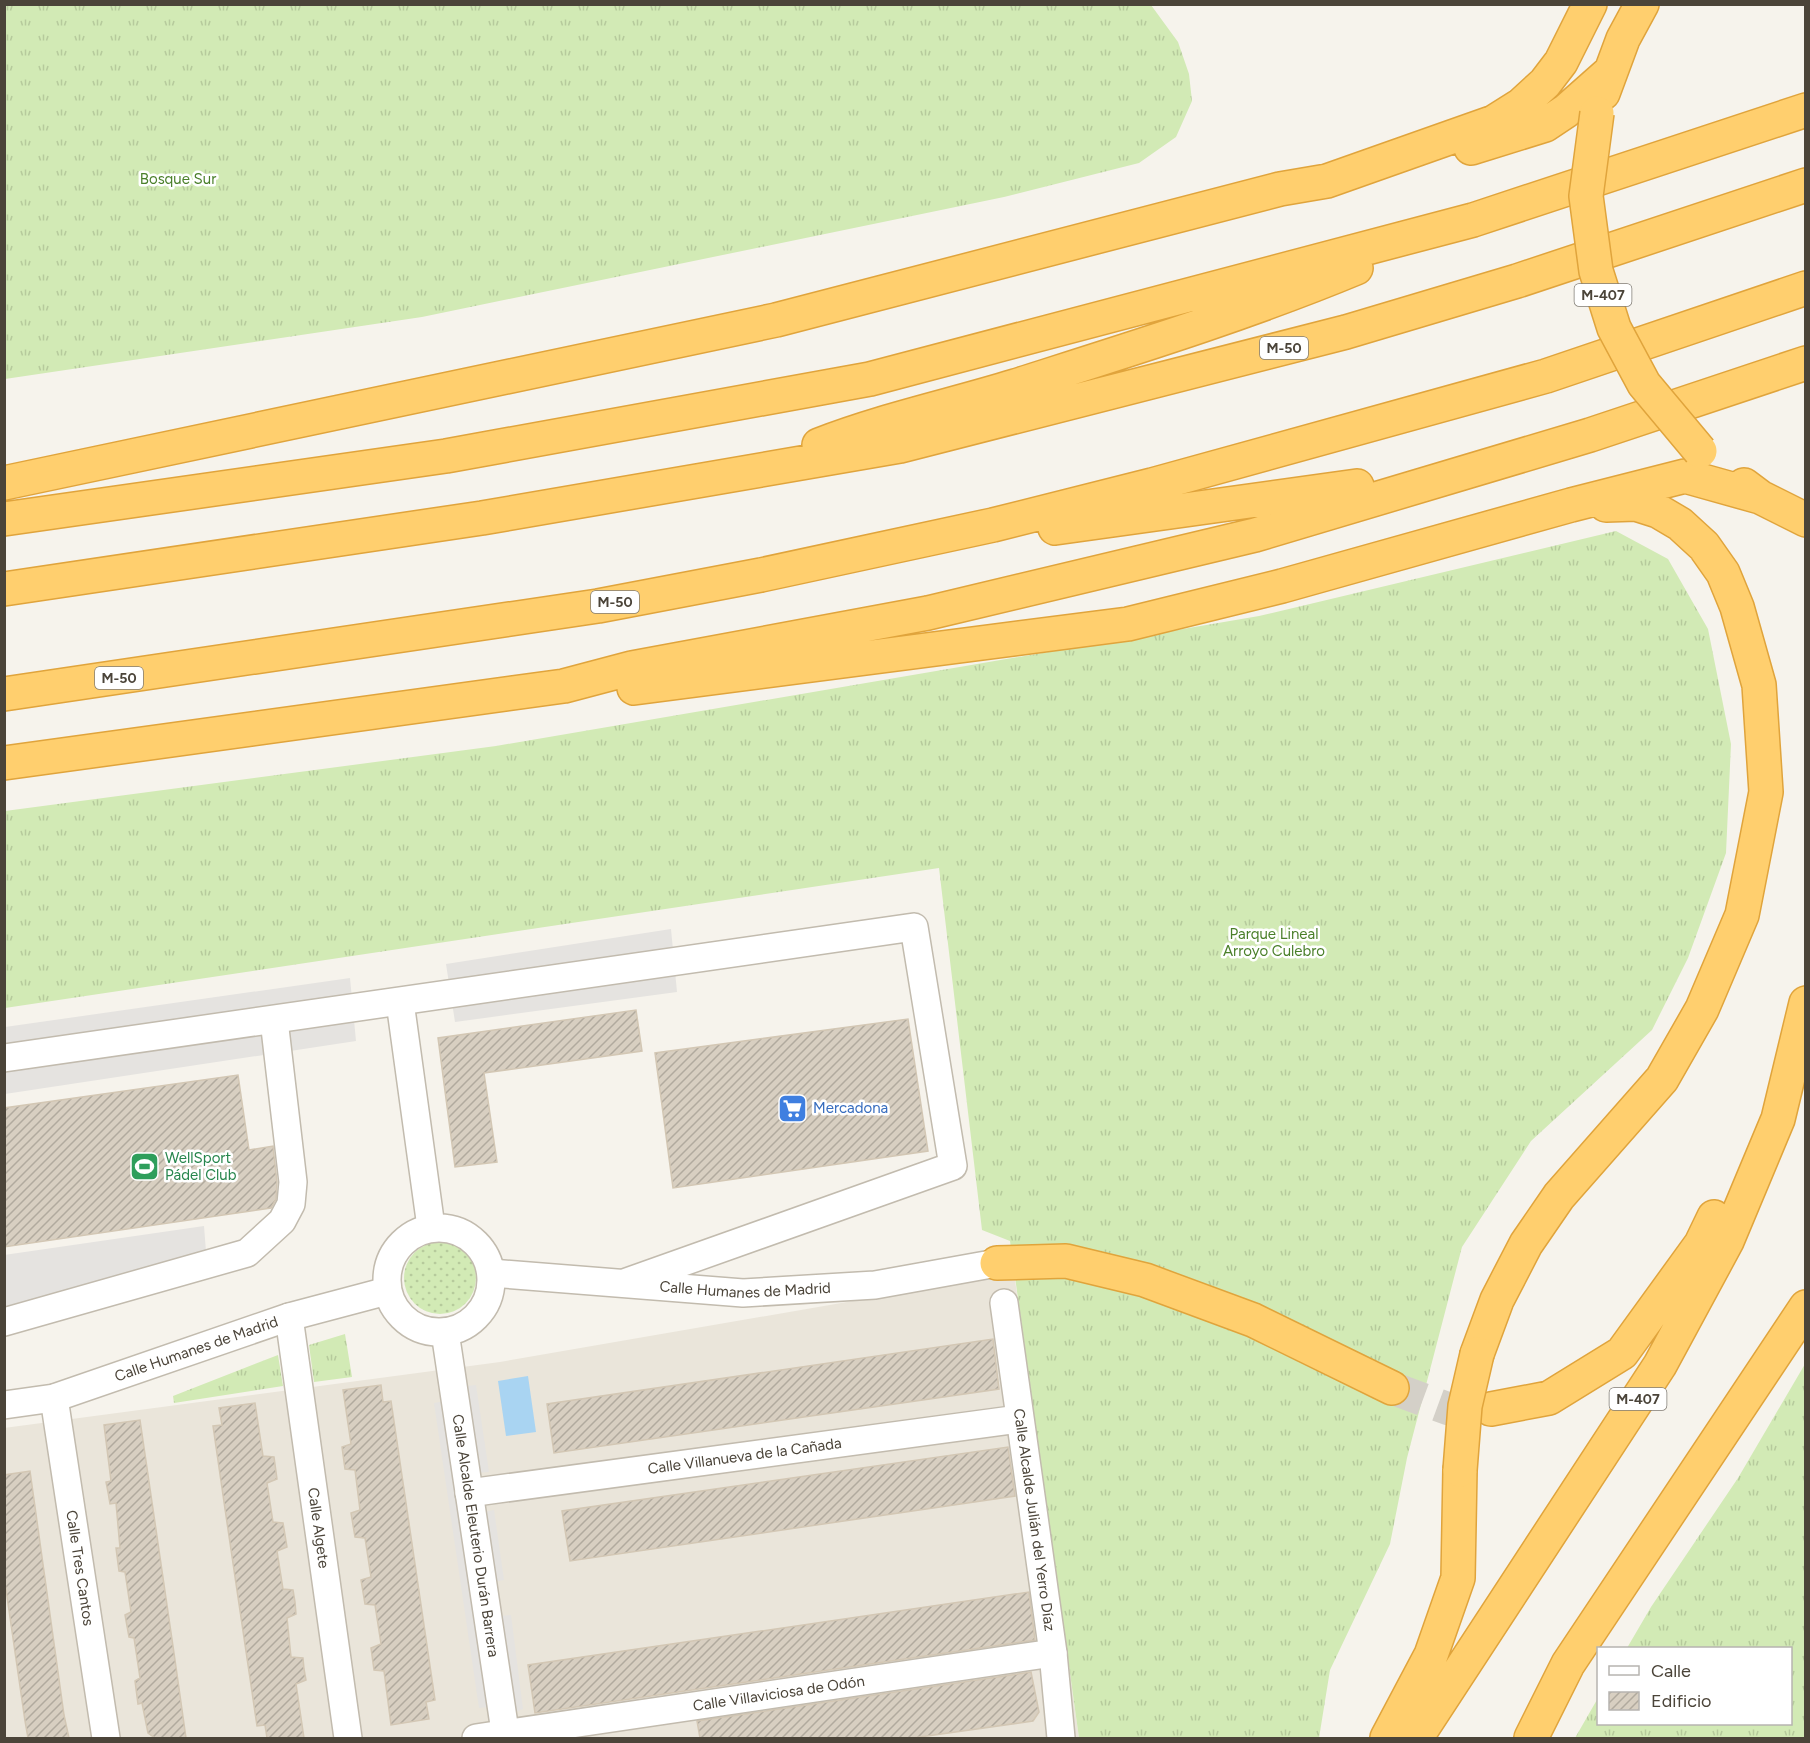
<svg xmlns="http://www.w3.org/2000/svg" width="1810" height="1743" font-family="Figtree,sans-serif">
  <defs>
    <pattern id="grass-tufts" width="24" height="20" patternUnits="userSpaceOnUse" patternTransform="scale(1.5)"><rect width="24" height="20" fill="#d2eab5"/><path d="M3 7l-1-3M5 7V3M7 7l1-3M15 17l-1-3M17 17v-4M19 17l1-3" fill="none" stroke="#b6ca9c"/></pattern>
    <pattern id="garden-dots" width="8" height="8" patternUnits="userSpaceOnUse" patternTransform="scale(1.5)"><rect width="8" height="8" fill="#d2eab5"/><path d="M2 2h.1M6 6h.1" fill="none" stroke="#b6ca9c" stroke-width="1.8" stroke-linecap="round"/></pattern>
    <pattern id="building-hatch" width="6" height="6" patternUnits="userSpaceOnUse" patternTransform="scale(1.5)"><rect width="6" height="6" fill="#d8cfc1"/><path d="M-1 1l2-2M0 6l6-6M5 7l2-2" fill="none" stroke="#b1aa9e"/></pattern>
  </defs>
  <rect width="100%" height="100%" fill="#f6f3ec"/>
  <path fill="#eae5da" d="M 1014,1273 L 1079,1738 L 5,1738 L 4,1428 L 500,1362 Z"/>
  <path fill="url(#grass-tufts)" d="M 5,4 L 1151,5 L 1178,42 L 1189,74 L 1192,101 L 1176,137 L 1139,163 L 1004,197 L 422,317 L 5,379 Z
    M 1616,531 L 1668,559 L 1708,629 L 1731,744 L 1726,853 L 1688,958 L 1652,1030 L 1531,1141 L 1462,1247 L 1407,1458 L 1390,1544 L 1330,1670 L 1319,1738 L 1079,1738 L 1010,1241 L 982,1230 L 939,868 L 5,1008 L 5,811 L 496,746 L 1259,616 Z
    M 345,1334 L 352,1377 L 314,1382 L 309,1345 Z
    M 278,1355 L 283,1386 L 174,1403 L 173,1396 Z
    M 1805,1364 L 1805,1738 L 1575,1738 L 1598,1698 L 1598,1724 L 1790,1724 L 1790,1648 L 1627,1648 L 1651,1607 L 1738,1478 Z"/>
  <path fill="url(#garden-dots)" d="M404 1278a36 36 0 1 1 72 0a36 36 0 1 1-72 0Z"/>
  <path fill="#e5e3e0" d="M 671,929 L 677,992 L 455,1022 L 446,964 Z
    M 350,978 L 356,1041 L 5,1094 L 5,1027 Z
    M 204,1226 L 208,1277 L 5,1334 L 4,1255 Z
    M 476,1385 L 489,1472 L 477,1473 L 467,1386 Z
    M 444,1401 L 488,1707 L 479,1708 L 434,1403 Z
    M 494,1510 L 504,1580 L 494,1582 L 485,1512 Z
    M 511,1615 L 523,1709 L 513,1713 L 501,1616 Z"/>
  <path fill="#a9d4f2" d="M 528,1376 L 536,1432 L 506,1436 L 498,1381 Z"/>
  <path fill="url(#building-hatch)" stroke="#d3c7b4" stroke-width="1.5" d="M 636,1010 L 642,1051 L 484,1073 L 497,1162 L 455,1167 L 438,1038 Z
    M 908,1019 L 928,1151 L 673,1188 L 655,1053 Z
    M 238,1075 L 249,1150 L 273,1146 L 277,1182 L 276,1199 L 271,1208 L 4,1247 L 4,1108 Z
    M 993,1339 L 999,1389 L 554,1453 L 547,1404 Z
    M 381,1385 L 383,1402 L 391,1401 L 435,1700 L 426,1702 L 429,1719 L 391,1725 L 384,1671 L 374,1670 L 371,1648 L 381,1644 L 375,1605 L 365,1604 L 361,1580 L 371,1577 L 365,1538 L 355,1537 L 351,1513 L 360,1510 L 355,1470 L 345,1469 L 342,1447 L 351,1444 L 343,1390 Z
    M 255,1403 L 263,1456 L 274,1457 L 277,1479 L 267,1483 L 273,1522 L 283,1523 L 287,1547 L 277,1551 L 283,1589 L 293,1590 L 295,1602 L 296,1614 L 287,1618 L 291,1657 L 303,1658 L 304,1669 L 306,1680 L 296,1684 L 304,1738 L 267,1738 L 265,1725 L 257,1726 L 225,1509 L 213,1426 L 222,1425 L 219,1408 Z
    M 140,1420 L 174,1653 L 186,1738 L 155,1738 L 148,1733 L 142,1703 L 138,1704 L 135,1681 L 140,1678 L 134,1638 L 129,1637 L 125,1615 L 131,1612 L 125,1572 L 119,1571 L 116,1548 L 120,1548 L 116,1503 L 110,1504 L 108,1492 L 106,1482 L 111,1481 L 104,1425 Z
    M 1008,1447 L 1015,1496 L 570,1561 L 562,1511 Z
    M 30,1471 L 64,1715 L 69,1738 L 28,1738 L 25,1721 L 4,1576 L 4,1475 Z
    M 1029,1592 L 1035,1640 L 535,1713 L 528,1665 Z
    M 1031,1672 L 1039,1712 L 1033,1721 L 913,1738 L 700,1738 L 697,1721 Z"/>
  <g fill="none" stroke-linecap="round" stroke-linejoin="round">
    <path stroke="#d4d0c8" stroke-width="33" stroke-dasharray="33 16" stroke-linecap="butt" d="M 1392,1388 L 1449,1409 L 1491,1409"/>
    <defs>
      <g id="minor">
        <path d="M 400,1002 L 431,1227"/>
        <path d="M 4,1058 L 914,927 L 953,1166 L 627,1282"/>
        <circle cx="439" cy="1280" r="52"/>
        <path id="s1" d="M 491,1273 L 743,1293 L 875,1285 L 997,1263"/>
        <path id="s2" d="M 1004,1303 L 1053,1653 L 1061,1738"/>
        <path id="s3" d="M 289,1317 L 348,1738"/>
        <path d="M 4,1322 L 247,1253 L 282,1221 L 291,1204 L 293,1182 L 274,1020"/>
        <path id="s4" d="M 445,1332 L 506,1738"/>
        <path id="s5" d="M 54,1398 L 106,1738"/>
        <path id="s6" d="M 4,1405 L 54,1398 L 289,1317 L 387,1291"/>
        <path id="s7" d="M 469,1493 L 1019,1419"/>
        <path id="s8" d="M 476,1738 L 1053,1653"/>
      </g>
      <path id="highway" d="M 1603,93 L 1623,39 L 1642,4
        M 1471,148 L 1545,125 L 1566,111 L 1609,73
        M 819,445 C 883,420 950,406 1015,386 C 1128,350 1248,313 1356,268
        M 4,483 L 776,320 L 1280,189 L 1327,181 L 1494,122 L 1521,105 L 1545,83 L 1561,62 L 1590,4
        M 1744,485 L 1760,497 L 1806,520
        M 4,519 L 446,456 L 870,379 L 1473,220 L 1806,110
        M 1055,528 L 1357,486
        M 4,589 L 482,518 L 900,446 L 1346,332 L 1517,281 L 1806,185
        M 634,688 L 1128,624 L 1282,586 L 1571,505 L 1685,476 L 1760,497
        M 4,694 L 598,606 L 761,575 L 993,525 L 1152,485 L 1546,376 L 1806,288
        M 4,763 L 564,686 L 632,668 L 928,613 L 1255,535 L 1590,435 L 1806,363
        M 997,1263 L 1066,1261 L 1145,1280 L 1253,1320 L 1392,1388
        M 1477,1354 L 1497,1300 L 1526,1244 L 1559,1196 L 1662,1079 L 1702,1009 L 1742,915 L 1766,792 L 1759,685 L 1737,607 L 1723,573 L 1704,546 L 1680,524 L 1658,511 L 1636,504 L 1606,505
        M 1491,1409 L 1549,1398 L 1622,1353 L 1701,1244 L 1714,1217
        M 1387,1738 L 1431,1655 L 1458,1578 L 1460,1470
        M 1416,1738 L 1660,1365 L 1727,1241 L 1778,1119 L 1806,1003
        M 1531,1738 L 1568,1664 L 1806,1307"/>
    </defs>
    <use href="#minor" stroke="#c2bbae" stroke-width="30"/>
    <use href="#highway" stroke="#e0a43c" stroke-width="36"/>
    <use href="#minor" stroke="#fff" stroke-width="27"/>
    <use href="#highway" stroke="#ffcf6e" stroke-width="33"/>
    <defs>
      <path id="highway-bridge" d="M 1597,113 L 1586,196 L 1596,271 L 1614,328 L 1644,384 L 1700,451
        M 1460,1470 L 1465,1406 L 1477,1354"/>
    </defs>
    <use href="#highway-bridge" stroke="#e0a43c" stroke-width="36" stroke-linecap="butt"/>
    <use href="#highway-bridge" stroke="#ffcf6e" stroke-width="33"/>
  </g>
  <defs>
    <symbol id="supermarket-square" viewBox="-11 -11 22 22"><rect x="-9" y="-9" width="18" height="18" rx="4" fill="#3f7fe0" stroke="#fff"/><path d="M-6-5.5h2.5l.6 2H6L4.5 2H-2.5L-4.4-4H-6ZM-1.5 3.2a1.3 1.3 0 1 0 .1 0ZM3 3.2a1.3 1.3 0 1 0 .1 0Z" fill="#fff"/></symbol>
    <symbol id="stadium-square" viewBox="-11 -11 22 22"><rect x="-9" y="-9" width="18" height="18" rx="4" fill="#2e9e5b" stroke="#fff"/><path d="M0-5a6.5 5 0 1 0 0 10a6.5 5 0 1 0 0-10ZM-3.5-1.8h7v3.6h-7Z" fill="#fff"/></symbol>
  </defs>
  <g fill-rule="evenodd">
    <use href="#supermarket-square" x="776" y="1092" width="33" height="33"/>
    <use href="#stadium-square" x="128" y="1150" width="33" height="33"/>
  </g>
  <g text-anchor="middle" dominant-baseline="central" stroke-width="5" stroke-linejoin="round" paint-order="stroke">
    <g fill="#fff" stroke="#817c74" stroke-width="1.5">
      <rect x="1574.5" y="284" width="57" height="22" rx="4.5"/>
      <rect x="1260" y="337" width="48" height="22" rx="4.5"/>
      <rect x="591" y="591" width="48" height="22" rx="4.5"/>
      <rect x="95" y="667" width="48" height="22" rx="4.5"/>
      <rect x="1609.5" y="1388" width="57" height="22" rx="4.5"/>
    </g>
    <g font-size="14" font-weight="bold" fill="#4b4439">
      <text x="1603" y="295">M-407</text>
      <text x="1284" y="348">M-50</text>
      <text x="615" y="602">M-50</text>
      <text x="119" y="678">M-50</text>
      <text x="1638" y="1399">M-407</text>
    </g>
    <g font-size="15" fill="#4a7f2a" stroke="#fff">
      <text x="178" y="179">Bosque Sur</text>
      <text x="1274" y="934">Parque Lineal<tspan x="1274" dy="17">Arroyo Culebro</tspan></text>
    </g>
    <g font-size="15" fill="#366cbe" stroke="#fff" text-anchor="start">
      <text x="813" y="1108">Mercadona</text>
    </g>
    <g font-size="15" fill="#27864d" stroke="#fff" text-anchor="start">
      <text x="165" y="1158">WellSport<tspan x="165" dy="17">Pádel Club</tspan></text>
    </g>
    <g font-size="15" fill="#4b4439" stroke="#fff">
      <text stroke="none"><textPath href="#s1" startOffset="255">Calle Humanes de Madrid</textPath></text>
      <text stroke="none"><textPath href="#s6" startOffset="201">Calle Humanes de Madrid</textPath></text>
      <text stroke="none"><textPath href="#s7" startOffset="278">Calle Villanueva de la Cañada</textPath></text>
      <text stroke="none"><textPath href="#s2" startOffset="219">Calle Alcalde Julián del Yerro Díaz</textPath></text>
      <text stroke="none"><textPath href="#s3" startOffset="213">Calle Algete</textPath></text>
      <text stroke="none"><textPath href="#s4" startOffset="206">Calle Alcalde Eleuterio Durán Barrera</textPath></text>
      <text stroke="none"><textPath href="#s5" startOffset="172">Calle Tres Cantos</textPath></text>
      <text stroke="none"><textPath href="#s8" startOffset="306">Calle Villaviciosa de Odón</textPath></text>
    </g>
  </g>
  <rect width="1810" height="1743" fill="none" stroke="#4b4439" stroke-width="12"/>
  <rect x="1597" y="1647" width="195" height="78" fill="#ffffff" stroke="#b7b4b0" stroke-width="1.5"/>
  <rect x="1609" y="1666" width="30" height="9" fill="#ffffff" stroke="#b7b4b0" stroke-width="1.5"/>
  <text x="1651" y="1677" font-size="18" fill="#4b4439">Calle</text>
  <rect x="1609" y="1692" width="30" height="18" fill="url(#building-hatch)" stroke="#b7b4b0" stroke-width="1.5"/>
  <text x="1651" y="1707" font-size="18" fill="#4b4439">Edificio</text>
</svg>
